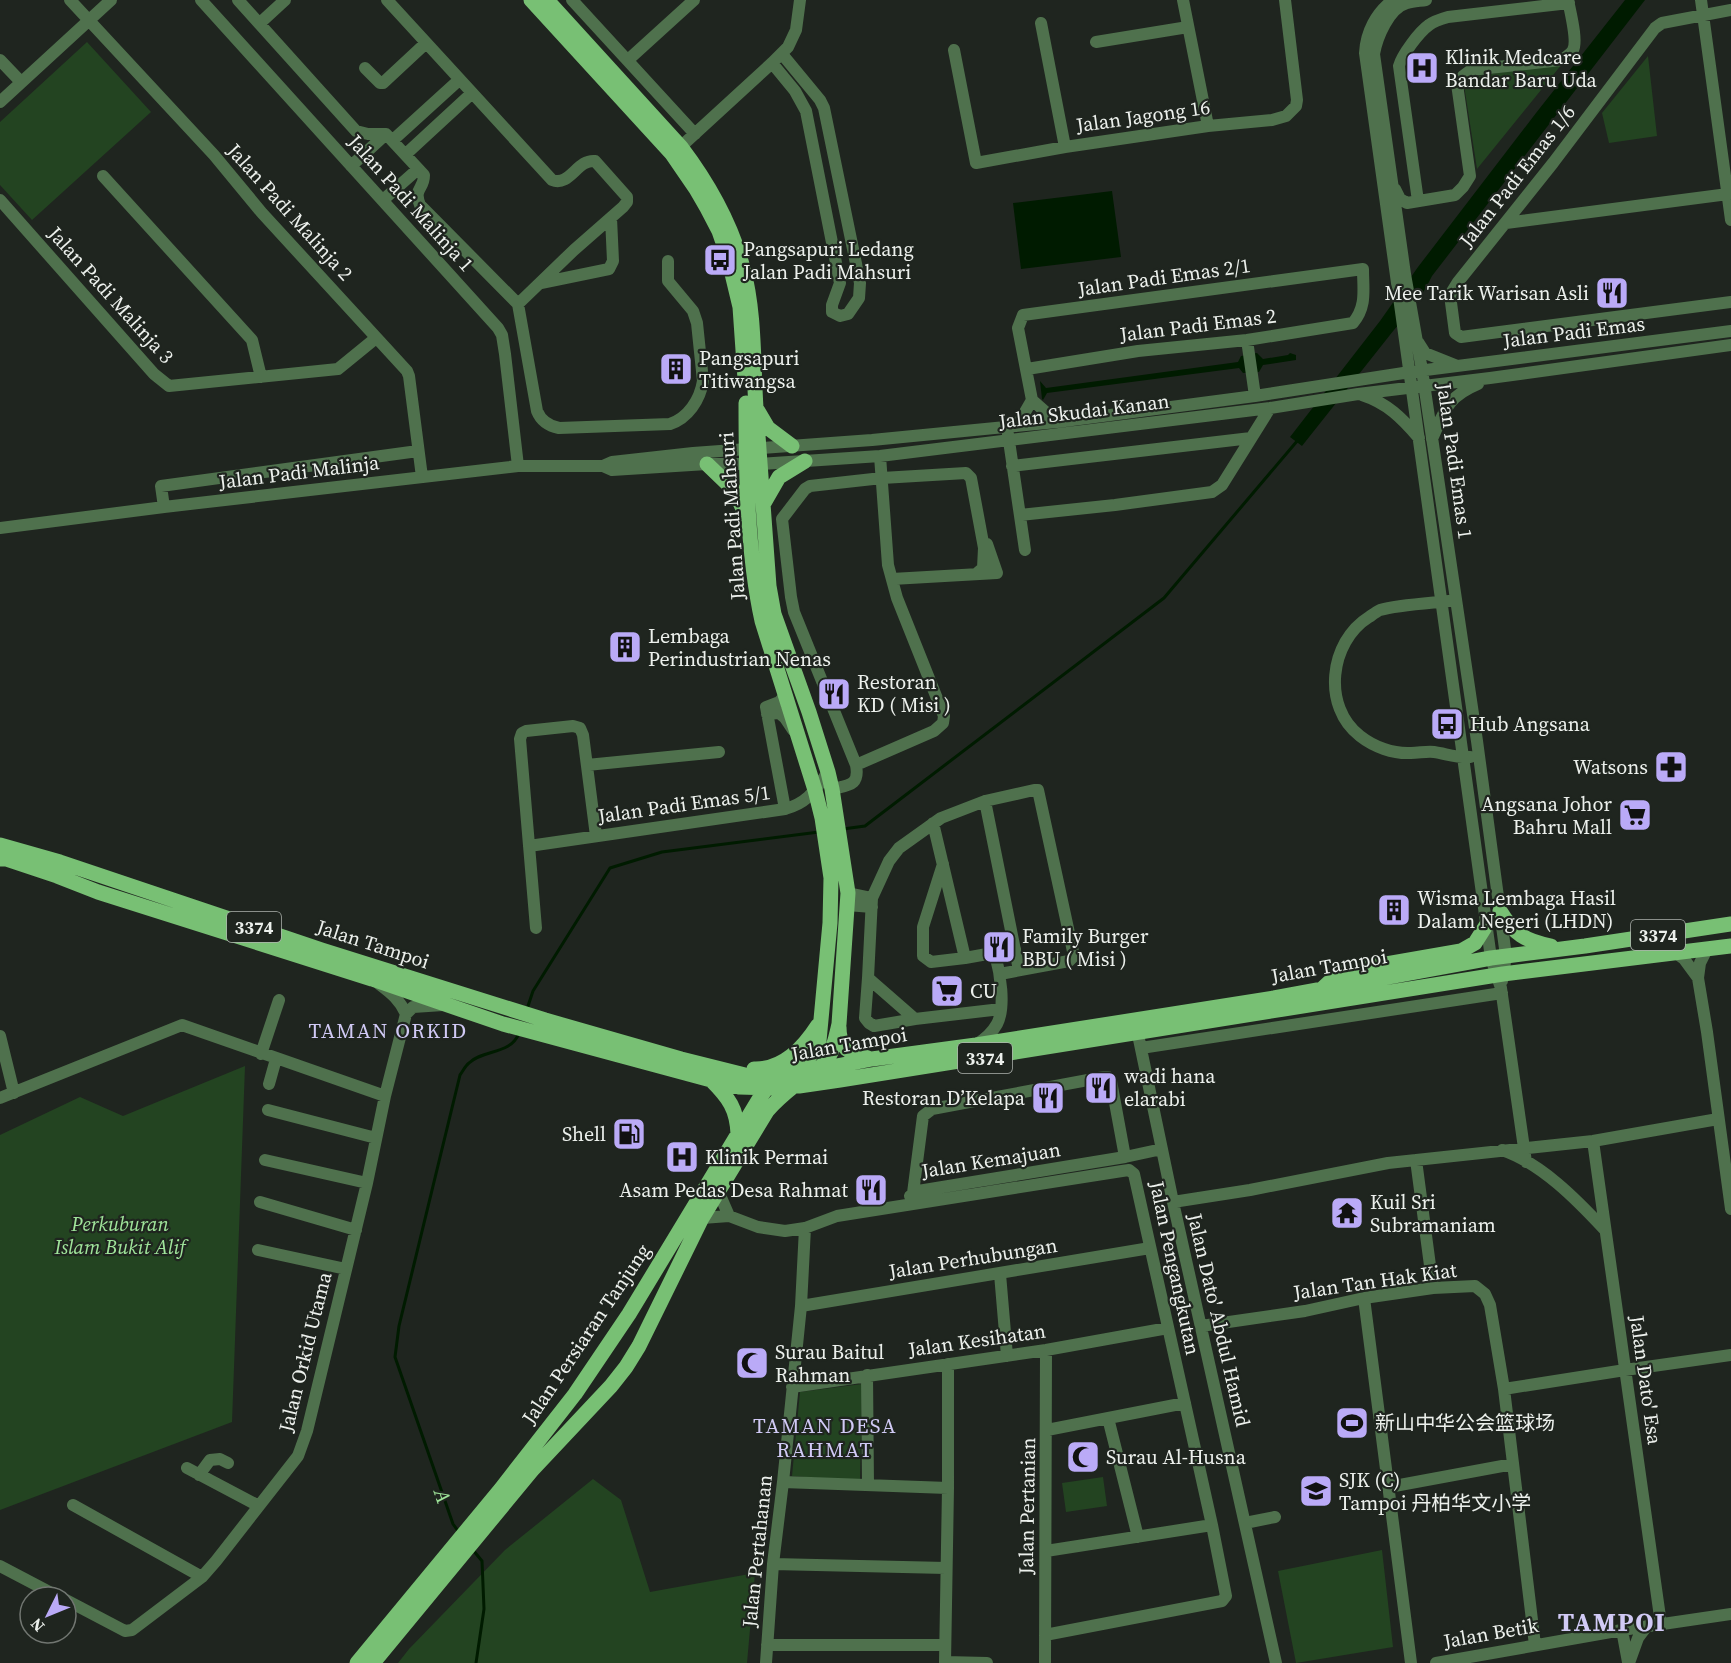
<svg xmlns="http://www.w3.org/2000/svg" width="1731" height="1663" font-family="'Source Serif 4','Noto Sans SC',serif">
  <rect width="100%" height="100%" fill="#1f251f"/>
  <path fill="#234421" d="M 87,42 L 151,112 L 32,220 L 0,185 L 0,122 Z
    M 1648,56 L 1657,136 L 1609,143 L 1602,113 Z
    M 1562,64 L 1477,169 L 1464,85 L 1470,77 Z
    M 245,1066 L 232,1422 L 0,1510 L 0,1135 L 80,1097 L 123,1116 Z
    M 862,1384 L 860,1481 L 792,1476 L 800,1392 Z
    M 1103,1477 L 1107,1506 L 1066,1512 L 1062,1483 Z
    M 593,1479 L 621,1500 L 650,1592 L 755,1573 L 747,1663 L 398,1663 L 409,1649 L 505,1550 Z
    M 1382,1550 L 1393,1647 L 1296,1663 L 1278,1571 Z"/>
  <path fill="#001b00" d="M 1625,0 L 1645,0 L 1432,276 C 1420,302 1403,318 1386,340 C 1358,375 1330,411 1302,446 L 1290,437 L 1380,321 L 1418,267 L 1536,113 Z
    M 1112,191 L 1121,257 L 1021,269 L 1013,203 Z
    M 1257,353 L 1263,359 L 1288,355 L 1290,353 L 1296,355 L 1296,360 L 1263,365 L 1259,372 L 1243,373 L 1239,368 L 1047,393 L 1043,400 L 1042,399 L 1040,381 L 1046,388 L 1238,362 L 1241,356 Z"/>
  <g fill="none" stroke-linecap="round" stroke-linejoin="round">
    <path stroke="#001b00" stroke-width="3" d="M 843,829 L 865,826 L 1164,598 L 1298,440
      M 527,1009 L 533,991 L 610,868 L 662,852 L 819,832
      M 458,1531 L 453,1524 L 395,1357 L 399,1326 L 460,1075 C 463,1071 465,1066 469,1063 C 483,1049 511,1055 519,1033
      M 473,1550 L 482,1561 L 484,1609 L 476,1663"/>
    <path stroke="#4f714d" stroke-width="12" d="M 70,0 L 214,155 L 262,213 L 407,371 L 409,376 L 422,477
      M 201,0 L 498,328 L 502,335 L 505,354 L 518,466
      M 238,0 L 356,131 L 368,134 L 386,134 L 424,175 C 424,190 413,188 420,205 L 518,304 L 537,411 C 541,421 549,426 559,428 L 670,424 C 688,418 700,400 703,381 L 697,323 L 693,311 L 668,281 L 668,261
      M 387,0 L 552,180 C 570,187 577,159 595,161 L 627,197 L 627,202 L 623,207 L 574,250 L 518,304
      M 572,0 L 695,134
      M 1183,0 L 1208,126
      M 1393,0 C 1376,13 1366,32 1365,53 L 1491,958 L 1501,988 L 1526,1162
      M 1426,0 C 1420,1 1413,1 1407,3 C 1389,8 1377,37 1374,54 L 1405,274 L 1422,370 L 1477,741 L 1506,956 L 1502,981
      M 1701,0 L 1731,220
      M 1731,10 L 1662,23 L 1655,28 L 1553,163 L 1458,282 L 1450,295 L 1455,333 L 1461,337 L 1731,302
      M 260,23 L 285,0
      M 1041,23 L 1065,147
      M 1096,42 L 1188,27
      M 954,50 L 976,163 L 1065,147 L 1208,126 L 1272,120 L 1286,116 L 1296,106 L 1297,100 L 1285,0
      M 0,60 L 21,82
      M 628,60 L 694,0
      M 772,63 L 795,91 L 806,111 L 840,283 L 832,305 L 832,312 L 840,316 L 848,314 L 859,298 L 860,283 L 824,108 L 820,100 L 782,54
      M 365,68 L 380,83 L 383,83 L 426,43
      M 0,102 L 111,0
      M 393,140 L 459,80
      M 675,152 L 772,63 L 788,47 L 796,30 L 800,0
      M 406,154 L 471,94
      M 351,166 L 386,134
      M 103,176 L 252,340 L 261,377
      M 1395,189 L 1400,199 L 1407,203 L 1455,195 L 1463,187 L 1470,176 L 1457,84 L 1463,76 L 1471,70 L 1561,60 C 1566,57 1570,55 1573,50 C 1578,41 1570,11 1568,0
      M 0,200 L 154,374 L 169,386 L 338,369 L 376,338
      M 383,200 L 418,169
      M 1418,201 L 1399,66 C 1402,55 1419,32 1429,25 C 1434,21 1441,19 1448,17 L 1569,3
      M 1506,223 L 1728,194
      M 541,283 L 609,269 L 613,261 L 611,218
      M 1247,340 L 1255,396
      M 1418,342 L 1425,353 L 1455,365
      M 1027,369 L 1138,351 L 1247,340 L 1353,323 C 1367,306 1363,290 1363,269 L 1023,315 L 1018,328 L 1032,400 L 1057,422
      M 1362,395 C 1387,403 1402,418 1419,438
      M 1017,426 L 1032,400
      M 1008,434 L 1025,550
      M 1432,439 C 1445,410 1447,397 1478,384
      M 603,466 L 612,470 L 707,464 L 760,464 L 880,456 L 1270,408 L 1358,394 L 1490,378 L 1731,345
      M 1012,466 L 1251,438
      M 164,507 L 161,486 L 418,451
      M 1020,515 L 1115,505 L 1212,492 L 1222,485 L 1270,408
      M 0,528 L 164,507 L 518,466 L 603,466 L 612,462 L 693,453 L 872,440 L 1057,422 L 1255,396 L 1410,372 L 1731,331
      M 892,579 L 997,573 L 987,544
      M 1449,601 C 1431,603 1397,605 1380,610 C 1376,612 1372,615 1369,617 C 1329,642 1322,707 1360,736 C 1374,747 1393,754 1411,753 C 1419,753 1427,751 1434,752 C 1447,754 1457,758 1470,757
      M 767,714 L 779,713 L 785,718 L 793,730
      M 587,765 L 719,752
      M 856,765 L 934,731 L 943,723 L 944,716 L 897,598 L 888,565 L 880,456
      M 832,789 C 848,785 860,786 856,765 L 794,612 L 791,597 L 782,519 L 805,489 L 810,486 L 882,478 L 966,473 L 971,478 L 984,548 L 983,568 L 976,574
      M 985,801 L 1019,970
      M 785,809 L 766,707 L 779,702 L 786,695
      M 933,823 L 965,958
      M 529,846 L 785,809 C 808,803 815,790 828,772
      M 943,864 L 923,927 L 923,956 L 931,962 L 965,958 L 1015,949
      M 848,893 L 872,898
      M 847,905 L 872,907
      M 536,928 L 520,739 L 522,733 L 526,731 L 573,726 L 580,728 L 583,735 L 596,836
      M 1707,949 L 1700,963 L 1698,978 L 1707,1032 L 1731,1209
      M 1676,953 L 1684,959 L 1698,978
      M 1000,974 L 1069,961 L 1074,956 L 1038,790 L 1034,790 L 985,801 L 941,818 L 899,848 L 889,861 L 872,898 L 868,978 L 915,1019 L 1001,1009
      M 868,978 L 865,1018 L 869,1023 L 874,1026 L 915,1019
      M 379,984 C 391,993 400,1000 406,1014
      M 1136,1025 L 1173,1202 L 1276,1663
      M 0,1036 L 14,1093
      M 977,1044 C 985,1039 992,1033 997,1024 C 1006,1007 1000,972 995,954
      M 1141,1048 L 1502,993
      M 261,1054 L 279,1000
      M 269,1084 L 276,1059
      M 0,1098 L 182,1025 L 385,1096
      M 268,1110 L 376,1138
      M 1593,1141 L 1661,1624
      M 1502,1150 C 1541,1163 1577,1200 1604,1229
      M 265,1160 L 367,1183
      M 1416,1160 L 1433,1288
      M 719,1193 L 729,1216
      M 913,1193 L 923,1116 L 932,1109 L 1104,1077 L 1108,1077 L 1111,1081 L 1125,1157
      M 910,1196 L 918,1191 L 1125,1157 L 1162,1149
      M 260,1202 L 356,1230
      M 1173,1202 L 1250,1190 L 1388,1163 L 1593,1141 L 1718,1119
      M 702,1218 L 729,1216 L 758,1227 L 785,1231 L 805,1228 L 837,1216 L 1122,1171 L 1129,1170 L 1134,1174 L 1212,1525 L 1226,1596 L 1222,1601 L 1045,1635
      M 258,1250 L 346,1269
      M 1000,1274 L 1007,1356
      M 1364,1298 L 1411,1663
      M 801,1306 L 1150,1248
      M 1201,1326 L 1305,1311 L 1364,1298 L 1433,1288 L 1475,1286 L 1485,1294 L 1490,1305 L 1504,1389 L 1535,1645
      M 867,1375 L 868,1485
      M 792,1387 L 1046,1350 L 1168,1328
      M 1504,1389 L 1625,1370 L 1731,1355
      M 1108,1418 L 1138,1537
      M 1047,1430 L 1185,1403
      M 187,1468 L 259,1506
      M 199,1475 L 210,1460 L 220,1459 L 228,1463
      M 783,1482 L 948,1488
      M 1389,1487 L 1513,1464
      M 73,1505 L 202,1577
      M 1245,1523 L 1275,1517
      M 1046,1551 L 1212,1525
      M 773,1564 L 946,1568
      M 0,1566 L 59,1597
      M 66,1600 L 125,1631 L 132,1630 L 202,1577 L 216,1561 L 298,1456 L 307,1431 L 367,1183 L 385,1096 L 406,1014 L 413,1007 L 443,1005
      M 1622,1630 L 1628,1662
      M 767,1645 L 945,1645
      M 945,1662 L 987,1663
      M 766,1663 L 773,1564 L 783,1482 L 801,1306 L 805,1228
      M 945,1663 L 948,1488 L 948,1364
      M 1045,1663 L 1046,1350
      M 1436,1663 L 1622,1630 L 1731,1614
      M 1629,1663 L 1638,1638 L 1647,1626"/>
    <path stroke="#78c074" stroke-width="15" d="M 531,0 L 672,154 L 696,189 L 707,208 L 719,231 L 728,257 L 740,307 L 745,379
      M 758,411 L 768,428 L 792,446
      M 707,464 L 734,490 L 746,515
      M 764,503 L 779,477 L 805,461
      M 0,845 L 60,862 L 322,950 L 545,1020 L 681,1059 L 745,1075 L 787,1076
      M 0,859 L 6,859 L 57,876 L 98,892 L 372,979 L 503,1024 L 711,1080 L 739,1087 L 772,1088
      M 1500,911 C 1514,934 1525,941 1551,946
      M 1323,988 L 1338,974 L 1346,971 L 1461,951 L 1475,943 L 1487,924
      M 839,1027 C 839,1049 849,1053 868,1058
      M 754,1069 C 783,1070 803,1048 818,1025
      M 816,1070 L 872,1059 L 976,1045 L 1274,998 L 1491,958 L 1585,946 L 1731,924
      M 711,1080 C 729,1098 737,1109 738,1134
      M 799,1086 L 840,1080 L 1503,974 L 1731,946
      M 357,1663 L 500,1490 L 575,1394 L 629,1314 L 761,1096 L 767,1088 L 787,1076 L 808,1059 L 819,1041 L 830,923 L 831,878 L 822,818 L 815,790 L 762,621 C 747,553 746,472 746,403
      M 373,1663 L 533,1469 L 611,1386 L 626,1367 L 639,1346 L 702,1218 L 767,1111 C 775,1102 784,1094 794,1086 C 805,1078 818,1072 827,1060 C 834,1049 836,1037 839,1024 L 848,893 L 832,789 L 828,772 L 809,712 L 774,614 L 769,586 C 765,526 760,467 756,408 C 753,362 755,313 743,268 C 731,223 709,184 681,147 L 547,0"/>
  </g>
  <defs>
    <symbol id="hospital-square" viewBox="-11 -11 22 22"><rect x="-9" y="-9" width="18" height="18" rx="4" fill="#baaaf7" stroke="#1f251f"/><path d="M-5-5h3v3.5h4V-5h3V5h-3V1.5h-4V5h-3Z" fill="#111"/></symbol>
    <symbol id="bus-square" viewBox="-11 -11 22 22"><rect x="-9" y="-9" width="18" height="18" rx="4" fill="#baaaf7" stroke="#1f251f"/><path d="M-5-6H5V4H4V6H2V4H-2V6H-4V4H-5ZM-3.5-4V0h7V-4ZM-3.5 1.2v1.5H-2V1.2ZM2 1.2v1.5H3.5V1.2Z" fill="#111"/></symbol>
    <symbol id="restaurant-square" viewBox="-11 -11 22 22"><rect x="-9" y="-9" width="18" height="18" rx="4" fill="#baaaf7" stroke="#1f251f"/><path d="M-5-6h1v4h1v-4h1v4h1v-4h1v5L-1.5 .5V6h-2V.5L-5-1ZM5-6V6H3V1.5H1.5Q1.5-4 5-6Z" fill="#111"/></symbol>
    <symbol id="building-square" viewBox="-11 -11 22 22"><rect x="-9" y="-9" width="18" height="18" rx="4" fill="#baaaf7" stroke="#1f251f"/><path d="M-4-6H4V6H1V3H-1V6H-4ZM-2.5-4.3h1.7v1.8h-1.7ZM.8-4.3h1.7v1.8H.8ZM-2.5-1h1.7V.8h-1.7ZM.8-1h1.7V.8H.8Z" fill="#111"/></symbol>
    <symbol id="pharmacy-square" viewBox="-11 -11 22 22"><rect x="-9" y="-9" width="18" height="18" rx="4" fill="#baaaf7" stroke="#1f251f"/><path d="M-2-6h4v4h4v4h-4v4h-4v-4h-4v-4h4Z" fill="#111"/></symbol>
    <symbol id="supermarket-square" viewBox="-11 -11 22 22"><rect x="-9" y="-9" width="18" height="18" rx="4" fill="#baaaf7" stroke="#1f251f"/><path d="M-6-5.5h2.5l.6 2H6L4.5 2H-2.5L-4.4-4H-6ZM-1.5 3.2a1.3 1.3 0 1 0 .1 0ZM3 3.2a1.3 1.3 0 1 0 .1 0Z" fill="#111"/></symbol>
    <symbol id="fuel-square" viewBox="-11 -11 22 22"><rect x="-9" y="-9" width="18" height="18" rx="4" fill="#baaaf7" stroke="#1f251f"/><path d="M-5.5-6h7V0h2V4h1.3V-2.5L3-4.5l.8-.8L6-3V5H2.5V1h-1V6h-7ZM-4.2-4.7v3.2H.2V-4.7Z" fill="#111"/></symbol>
    <symbol id="temple-square" viewBox="-11 -11 22 22"><rect x="-9" y="-9" width="18" height="18" rx="4" fill="#baaaf7" stroke="#1f251f"/><path d="M0-6L5-2H3V0L6.5 2.5H4V6H1.5V3h-3V6H-4V2.5H-6.5L-3 0V-2H-5Z" fill="#111"/></symbol>
    <symbol id="mosque-square" viewBox="-11 -11 22 22"><rect x="-9" y="-9" width="18" height="18" rx="4" fill="#baaaf7" stroke="#1f251f"/><path d="M3.5-4.9A6 6 0 1 0 3.5 4.9A5 5 0 1 1 3.5-4.9Z" fill="#111"/></symbol>
    <symbol id="stadium-square" viewBox="-11 -11 22 22"><rect x="-9" y="-9" width="18" height="18" rx="4" fill="#baaaf7" stroke="#1f251f"/><path d="M0-5a6.5 5 0 1 0 0 10a6.5 5 0 1 0 0-10ZM-3.5-1.8h7v3.6h-7Z" fill="#111"/></symbol>
    <symbol id="school-square" viewBox="-11 -11 22 22"><rect x="-9" y="-9" width="18" height="18" rx="4" fill="#baaaf7" stroke="#1f251f"/><path d="M0-5L7-2L0 1L-7-2ZM-4 1L0 2.5L4 1V4Q0 6-4 4Z" fill="#111"/></symbol>
  </defs>
  <g fill-rule="evenodd">
    <use href="#hospital-square" x="1403" y="49" width="38" height="38"/>
    <use href="#bus-square" x="701" y="241" width="38" height="38"/>
    <use href="#restaurant-square" x="1593" y="274" width="38" height="38"/>
    <use href="#building-square" x="657" y="350" width="38" height="38"/>
    <use href="#building-square" x="606" y="628" width="38" height="38"/>
    <use href="#restaurant-square" x="815" y="675" width="38" height="38"/>
    <use href="#bus-square" x="1428" y="705" width="38" height="38"/>
    <use href="#pharmacy-square" x="1652" y="748" width="38" height="38"/>
    <use href="#supermarket-square" x="1616" y="796" width="38" height="38"/>
    <use href="#building-square" x="1375" y="891" width="38" height="38"/>
    <use href="#restaurant-square" x="980" y="928" width="38" height="38"/>
    <use href="#supermarket-square" x="928" y="972" width="38" height="38"/>
    <use href="#restaurant-square" x="1082" y="1069" width="38" height="38"/>
    <use href="#restaurant-square" x="1029" y="1079" width="38" height="38"/>
    <use href="#fuel-square" x="610" y="1115" width="38" height="38"/>
    <use href="#hospital-square" x="663" y="1138" width="38" height="38"/>
    <use href="#restaurant-square" x="852" y="1171" width="38" height="38"/>
    <use href="#temple-square" x="1328" y="1194" width="38" height="38"/>
    <use href="#mosque-square" x="733" y="1344" width="38" height="38"/>
    <use href="#stadium-square" x="1333" y="1404" width="38" height="38"/>
    <use href="#mosque-square" x="1064" y="1438" width="38" height="38"/>
    <use href="#school-square" x="1297" y="1472" width="38" height="38"/>
  </g>
  <g text-anchor="middle" dominant-baseline="central" stroke-width="4.5" stroke-linejoin="round" paint-order="stroke">
    <g fill="#1f251f" stroke="#aeb3ae" stroke-width="1.5">
      <rect x="227" y="912" width="54" height="30" rx="4.5"/>
      <rect x="1631" y="920" width="54" height="30" rx="4.5"/>
      <rect x="958" y="1043" width="54" height="30" rx="4.5"/>
    </g>
    <g font-size="18" font-weight="bold" fill="#ecf0ec">
      <text x="254" y="927">3374</text>
      <text x="1658" y="935">3374</text>
      <text x="985" y="1058">3374</text>
    </g>
    <g font-size="20" fill="#ecf0ec" stroke="#1f251f" text-anchor="start">
      <text x="1445" y="57">Klinik Medcare<tspan x="1445" dy="23">Bandar Baru Uda</tspan></text>
      <text x="743" y="249">Pangsapuri Ledang<tspan x="743" dy="23">Jalan Padi Mahsuri</tspan></text>
      <text x="1589" y="293" text-anchor="end">Mee Tarik Warisan Asli</text>
      <text x="699" y="358">Pangsapuri<tspan x="699" dy="23">Titiwangsa</tspan></text>
      <text x="648" y="636">Lembaga<tspan x="648" dy="23">Perindustrian Nenas</tspan></text>
      <text x="857" y="682">Restoran<tspan x="857" dy="23">KD ( Misi )</tspan></text>
      <text x="1470" y="724">Hub Angsana</text>
      <text x="1648" y="767" text-anchor="end">Watsons</text>
      <text x="1612" y="804" text-anchor="end">Angsana Johor<tspan x="1612" dy="23">Bahru Mall</tspan></text>
      <text x="1417" y="898">Wisma Lembaga Hasil<tspan x="1417" dy="23">Dalam Negeri (LHDN)</tspan></text>
      <text x="1022" y="936">Family Burger<tspan x="1022" dy="23">BBU ( Misi )</tspan></text>
      <text x="970" y="991">CU</text>
      <text x="1124" y="1076">wadi hana<tspan x="1124" dy="23">elarabi</tspan></text>
      <text x="1025" y="1098" text-anchor="end">Restoran D’Kelapa</text>
      <text x="606" y="1134" text-anchor="end">Shell</text>
      <text x="705" y="1157">Klinik Permai</text>
      <text x="848" y="1190" text-anchor="end">Asam Pedas Desa Rahmat</text>
      <text x="1370" y="1202">Kuil Sri<tspan x="1370" dy="23">Subramaniam</tspan></text>
      <text x="775" y="1352">Surau Baitul<tspan x="775" dy="23">Rahman</tspan></text>
      <text x="1375" y="1423">新山中华公会篮球场</text>
      <text x="1106" y="1457">Surau Al-Husna</text>
      <text x="1339" y="1480">SJK (C)<tspan x="1339" dy="23">Tampoi 丹柏华文小学</tspan></text>
    </g>
    <g font-size="20" fill="#ecf0ec" stroke="#1f251f">
      <text transform="translate(1143 116) rotate(-8)">Jalan Jagong 16</text>
      <text transform="translate(1517 176) rotate(-52)">Jalan Padi Emas 1/6</text>
      <text transform="translate(411 203) rotate(48)">Jalan Padi Malinja 1</text>
      <text transform="translate(290 212) rotate(48)">Jalan Padi Malinja 2</text>
      <text transform="translate(1164 277) rotate(-8)">Jalan Padi Emas 2/1</text>
      <text transform="translate(111 295) rotate(48)">Jalan Padi Malinja 3</text>
      <text transform="translate(1198 325) rotate(-7)">Jalan Padi Emas 2</text>
      <text transform="translate(1574 332) rotate(-7)">Jalan Padi Emas</text>
      <text transform="translate(1084 411) rotate(-7)">Jalan Skudai Kanan</text>
      <text transform="translate(1455 461) rotate(82)">Jalan Padi Emas 1</text>
      <text transform="translate(299 472) rotate(-7)">Jalan Padi Malinja</text>
      <text transform="translate(732 516) rotate(-94)">Jalan Padi Mahsuri</text>
      <text transform="translate(684 804) rotate(-8)">Jalan Padi Emas 5/1</text>
      <text transform="translate(373 944) rotate(18)">Jalan Tampoi</text>
      <text transform="translate(1329 966) rotate(-10)">Jalan Tampoi</text>
      <text transform="translate(849 1044) rotate(-10)">Jalan Tampoi</text>
      <text transform="translate(991 1160) rotate(-9)">Jalan Kemajuan</text>
      <text transform="translate(973 1258) rotate(-9)">Jalan Perhubungan</text>
      <text transform="translate(1175 1268) rotate(78)">Jalan Pengangkutan</text>
      <text transform="translate(1375 1281) rotate(-8)">Jalan Tan Hak Kiat</text>
      <text transform="translate(1219 1320) rotate(77)">Jalan Dato' Abdul Hamid</text>
      <text transform="translate(586 1334) rotate(-56)">Jalan Persiaran Tanjung</text>
      <text transform="translate(977 1340) rotate(-8)">Jalan Kesihatan</text>
      <text transform="translate(305 1352) rotate(-76)">Jalan Orkid Utama</text>
      <text transform="translate(1646 1380) rotate(82)">Jalan Dato' Esa</text>
      <text transform="translate(1027 1506) rotate(-89)">Jalan Pertanian</text>
      <text transform="translate(757 1551) rotate(-84)">Jalan Pertahanan</text>
      <text transform="translate(1491 1633) rotate(-10)">Jalan Betik</text>
    </g>
    <g font-size="20" font-style="italic" fill="#a0e59b" stroke="#1f251f">
      <text x="120" y="1224">Perkuburan<tspan x="120" dy="23">Islam Bukit Alif</tspan></text>
    </g>
    <g font-size="21" letter-spacing="1.5" fill="#d1caf5" stroke="#1f251f">
      <text x="388" y="1030">TAMAN ORKID</text>
      <text x="825" y="1425">TAMAN DESA<tspan x="825" dy="24">RAHMAT</tspan></text>
    </g>
    <g font-size="21" font-style="italic" fill="#9ee399" stroke="#1f251f">
      <text transform="translate(443 1496) rotate(71)">A</text>
    </g>
    <g font-size="26" font-weight="bold" letter-spacing="1.5" fill="#d1caf5" stroke="#1f251f">
      <text x="1612" y="1622">TAMPOI</text>
    </g>
  </g>
  <g transform="translate(48 1615) rotate(227)"><circle r="28" fill="#1f251f" stroke="#717671" stroke-width="1.5"/>
  <path d="M0-4.5L10 22L0 15L-10 22Z" fill="#baaaf7"/>
  <text y="-9" font-size="16" font-weight="bold" text-anchor="middle" fill="#ecf0ec">N</text>
  </g>
</svg>
